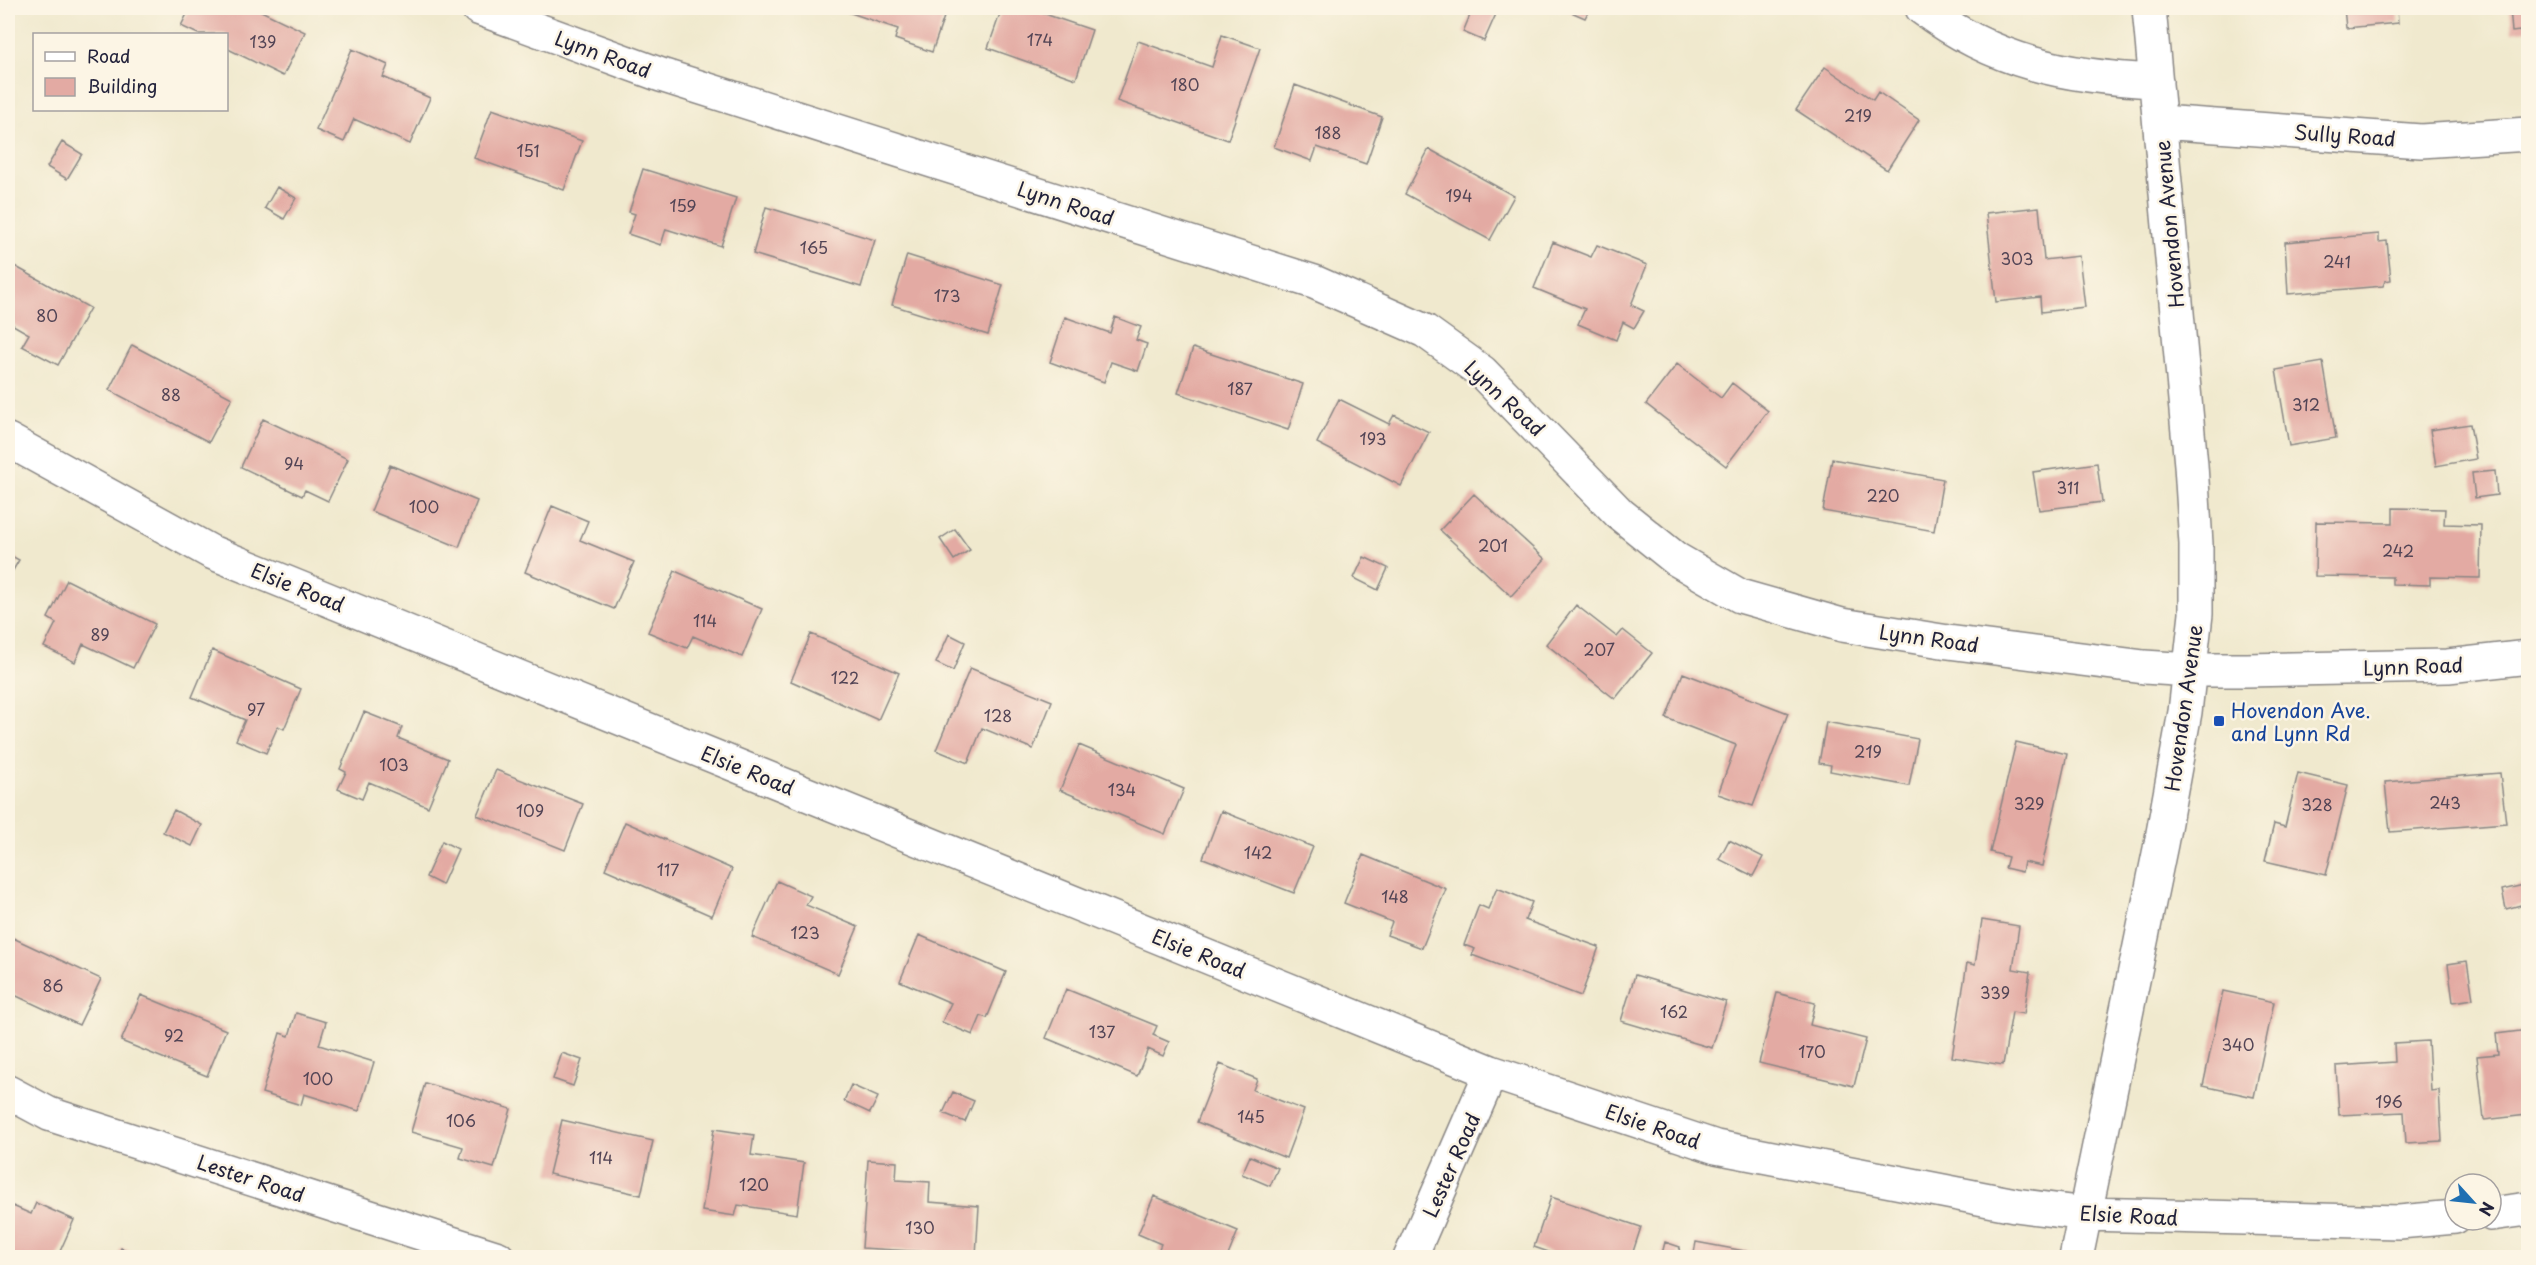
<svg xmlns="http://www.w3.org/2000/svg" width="2536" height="1265" font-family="'Playpen Sans',sans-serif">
  <rect width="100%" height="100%" fill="#fcf5e5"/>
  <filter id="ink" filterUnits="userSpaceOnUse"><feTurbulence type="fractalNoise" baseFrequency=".0167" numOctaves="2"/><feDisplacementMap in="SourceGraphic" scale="12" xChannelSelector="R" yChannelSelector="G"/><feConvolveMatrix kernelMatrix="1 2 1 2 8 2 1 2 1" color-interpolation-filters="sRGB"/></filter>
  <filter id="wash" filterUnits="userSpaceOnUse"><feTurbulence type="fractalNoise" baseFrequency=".008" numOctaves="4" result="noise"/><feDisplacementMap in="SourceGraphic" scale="24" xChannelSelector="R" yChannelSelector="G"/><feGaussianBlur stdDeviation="1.35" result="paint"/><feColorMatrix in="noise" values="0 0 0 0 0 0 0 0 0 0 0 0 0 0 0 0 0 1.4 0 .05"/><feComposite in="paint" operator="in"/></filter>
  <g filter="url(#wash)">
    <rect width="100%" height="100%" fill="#f0e9ce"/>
    <g id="blocks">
      <path fill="#e3aaa3" d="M 190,8 L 255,8 L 305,32 L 283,76 L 226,48 L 226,34 L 198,34 L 181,26 Z
        M 846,8 L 947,8 L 932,52 L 895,39 L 898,29 L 845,11 Z
        M 1002,8 L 1027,8 L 1092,30 L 1076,79 L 988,48 Z
        M 1473,8 L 1482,8 L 1496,14 L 1484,41 L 1463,32 Z
        M 1562,8 L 1590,8 L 1585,18 Z
        M 2344,8 L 2397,8 L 2398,23 L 2346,28 Z
        M 2510,8 L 2528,8 L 2528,30 L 2512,32 Z
        M 1222,35 L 1260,48 L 1228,140 L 1117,101 L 1138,41 L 1212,67 Z
        M 352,49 L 388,65 L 383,77 L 430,98 L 410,144 L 354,119 L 344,142 L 316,130 Z
        M 1825,67 L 1873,100 L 1878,92 L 1919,120 L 1887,170 L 1796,110 Z
        M 1295,85 L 1382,117 L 1366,164 L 1317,147 L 1312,161 L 1274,147 Z
        M 492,109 L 582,141 L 564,190 L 474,158 Z
        M 62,142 L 82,154 L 67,179 L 47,167 Z
        M 1429,149 L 1514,196 L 1490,240 L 1405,194 Z
        M 643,169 L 736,198 L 721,246 L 666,229 L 661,245 L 628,234 L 635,214 L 629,212 Z
        M 277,187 L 296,198 L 284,219 L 265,208 Z
        M 766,207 L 875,240 L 861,287 L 753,254 Z
        M 2039,207 L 2044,260 L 2079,256 L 2085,307 L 2041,312 L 2040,297 L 1996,302 L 1986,213 Z
        M 2379,234 L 2379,242 L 2387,241 L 2391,280 L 2385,281 L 2383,286 L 2288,294 L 2285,242 Z
        M 1553,242 L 1591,257 L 1597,245 L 1647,265 L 1631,305 L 1644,311 L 1634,328 L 1623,322 L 1616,340 L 1578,324 L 1585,309 L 1534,288 Z
        M 907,255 L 1003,285 L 988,335 L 892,305 Z
        M 9,263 L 90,308 L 58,365 L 22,346 L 29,334 L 8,322 Z
        M 1065,317 L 1110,333 L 1115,317 L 1141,327 L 1136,340 L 1147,344 L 1138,371 L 1111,362 L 1104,382 L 1050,362 Z
        M 132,345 L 232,398 L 209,442 L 109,390 Z
        M 1193,348 L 1303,384 L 1288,430 L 1178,393 Z
        M 2323,362 L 2336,438 L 2289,446 L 2276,370 Z
        M 1677,364 L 1721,398 L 1732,383 L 1768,411 L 1726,466 L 1646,404 Z
        M 1339,399 L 1389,424 L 1394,415 L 1429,432 L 1401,486 L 1317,443 Z
        M 263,419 L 348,459 L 328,501 L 305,490 L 302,496 L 241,467 Z
        M 2470,424 L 2476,459 L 2436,466 L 2430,430 Z
        M 1832,459 L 1943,479 L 1934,531 L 1823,511 Z
        M 2097,463 L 2102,502 L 2039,510 L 2033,472 Z
        M 390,465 L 477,501 L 459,547 L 371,511 Z
        M 2495,471 L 2497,495 L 2475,498 L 2472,473 Z
        M 1474,494 L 1545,559 L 1511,596 L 1440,530 Z
        M 552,506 L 588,521 L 580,540 L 634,562 L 614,609 L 525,572 Z
        M 2393,508 L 2445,509 L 2444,524 L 2481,525 L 2480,578 L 2430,577 L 2430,585 L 2392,584 L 2392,577 L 2315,576 L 2316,522 L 2393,523 Z
        M 955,529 L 970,550 L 954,560 L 940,539 Z
        M 8,554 L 19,560 L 8,579 Z
        M 1364,557 L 1388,568 L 1378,590 L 1354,578 Z
        M 675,571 L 762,609 L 742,657 L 693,636 L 687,648 L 648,632 Z
        M 67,580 L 155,624 L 133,668 L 83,644 L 75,662 L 44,647 L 56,623 L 48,618 Z
        M 1576,605 L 1617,637 L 1623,630 L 1652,653 L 1615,699 L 1546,644 Z
        M 811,634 L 899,673 L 878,720 L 791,681 Z
        M 949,634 L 965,642 L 953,671 L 936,663 Z
        M 212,650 L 301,689 L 284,729 L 278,726 L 266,753 L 236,740 L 245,720 L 192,697 Z
        M 970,668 L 1052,701 L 1033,749 L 982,728 L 968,763 L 936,750 Z
        M 1683,673 L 1788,713 L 1753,806 L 1718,794 L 1736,745 L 1666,718 Z
        M 364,712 L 402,727 L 398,738 L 448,759 L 428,807 L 369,782 L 362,799 L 338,789 L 346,772 L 340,769 Z
        M 1826,722 L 1918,739 L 1909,786 L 1830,771 L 1831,765 L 1819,763 Z
        M 2016,742 L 2067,754 L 2042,866 L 2024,862 L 2022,872 L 2005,868 L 2008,857 L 1990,852 Z
        M 1079,745 L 1184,789 L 1165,834 L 1060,790 Z
        M 496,770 L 583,804 L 565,850 L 477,815 Z
        M 2298,773 L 2348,785 L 2326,875 L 2265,861 L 2274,824 L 2285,827 Z
        M 2500,773 L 2506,823 L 2390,832 L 2385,782 Z
        M 174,810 L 202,825 L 192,846 L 163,832 Z
        M 1221,811 L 1313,847 L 1294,893 L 1203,858 Z
        M 625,822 L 732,869 L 712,916 L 605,869 Z
        M 1729,840 L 1763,857 L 1753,876 L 1719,859 Z
        M 442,841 L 458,849 L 442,885 L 426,877 Z
        M 1363,855 L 1446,889 L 1422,948 L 1387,935 L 1392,922 L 1344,903 Z
        M 777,881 L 811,896 L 806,905 L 858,927 L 838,974 L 752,937 Z
        M 2528,884 L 2528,903 L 2506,909 L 2502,890 Z
        M 1497,888 L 1532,902 L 1525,920 L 1599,947 L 1581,996 L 1472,955 L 1475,949 L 1464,945 L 1479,905 L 1488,909 Z
        M 1982,920 L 2019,926 L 2013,969 L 2030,972 L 2024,1014 L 2012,1012 L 2003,1065 L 1952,1057 L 1967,963 L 1975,965 Z
        M 919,935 L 1006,972 L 987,1018 L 981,1016 L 973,1035 L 942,1022 L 951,1003 L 900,981 Z
        M 11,937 L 101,979 L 79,1025 L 8,992 L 8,945 Z
        M 2467,961 L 2473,999 L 2453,1002 L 2448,964 Z
        M 1635,975 L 1726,1002 L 1712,1048 L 1621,1021 Z
        M 1066,989 L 1157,1026 L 1153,1035 L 1169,1042 L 1163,1056 L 1148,1049 L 1137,1076 L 1046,1038 Z
        M 2223,991 L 2274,1002 L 2254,1097 L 2203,1086 Z
        M 1777,993 L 1815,1003 L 1810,1025 L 1866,1039 L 1854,1086 L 1759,1063 Z
        M 141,995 L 226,1030 L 207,1076 L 121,1041 Z
        M 296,1013 L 326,1022 L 319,1045 L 374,1062 L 359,1111 L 304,1094 L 301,1105 L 262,1093 L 280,1033 L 289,1036 Z
        M 2528,1030 L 2528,1102 L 2525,1102 L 2527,1115 L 2484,1120 L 2477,1056 L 2498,1054 L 2496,1034 Z
        M 2428,1041 L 2431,1091 L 2439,1090 L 2442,1141 L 2406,1143 L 2404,1112 L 2339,1115 L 2336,1066 L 2395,1062 L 2394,1043 Z
        M 562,1053 L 582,1060 L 573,1086 L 553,1079 Z
        M 1220,1064 L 1257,1079 L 1253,1090 L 1304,1110 L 1286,1158 L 1197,1122 Z
        M 425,1083 L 511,1109 L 494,1168 L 460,1158 L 463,1147 L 411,1132 Z
        M 851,1085 L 878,1097 L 870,1113 L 844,1101 Z
        M 953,1092 L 974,1101 L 965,1122 L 943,1113 Z
        M 562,1120 L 653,1141 L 641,1195 L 549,1174 Z
        M 714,1129 L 754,1135 L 751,1155 L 804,1163 L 797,1214 L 738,1205 L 735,1216 L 702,1211 Z
        M 1250,1156 L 1278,1168 L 1270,1186 L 1242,1174 Z
        M 868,1160 L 897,1162 L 896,1180 L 930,1182 L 929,1202 L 979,1206 L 976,1255 L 862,1248 Z
        M 1154,1196 L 1238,1231 L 1227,1258 L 1173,1258 L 1158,1251 L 1161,1244 L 1138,1234 Z
        M 1551,1197 L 1641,1227 L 1631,1258 L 1566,1258 L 1534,1247 Z
        M 36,1203 L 74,1220 L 57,1258 L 8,1258 L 8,1204 L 31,1214 Z
        M 1665,1242 L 1680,1247 L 1677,1258 L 1661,1258 Z
        M 1696,1242 L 1772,1256 L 1772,1258 L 1693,1258 Z
        M 121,1248 L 144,1258 L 117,1258 Z"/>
    </g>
  </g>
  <g filter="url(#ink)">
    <use href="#blocks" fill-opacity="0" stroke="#898684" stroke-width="1.5"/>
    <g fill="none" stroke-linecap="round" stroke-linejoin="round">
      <defs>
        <path id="minor" d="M 478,8 L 661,75 L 1314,282 L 1425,331 L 1482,372 L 1620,514 L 1676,559 L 1740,596 L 1842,625 L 1948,642 L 2144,667 L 2191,670 L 2246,670 L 2448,666 L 2528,657
          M 1922,8 C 1995,63 2067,77 2156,81
          M 2161,122 L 2421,141 L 2528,134
          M 8,440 L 211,552 L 1491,1072 L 1716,1147 L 2015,1205 L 2086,1214 L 2399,1222 L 2455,1217
          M 8,1092 L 49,1114 L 498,1258
          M 2491,1214 L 2528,1209
          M 1410,1258 L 1491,1072
          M 2076,1258 L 2161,844 L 2185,712 L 2196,614 L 2196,544 L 2191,465 L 2149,8"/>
      </defs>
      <use href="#minor" stroke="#898684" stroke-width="36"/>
      <use href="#minor" stroke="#fff" stroke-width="33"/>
    </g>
  </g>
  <rect fill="#1a4fb4" stroke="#fcf5e5" stroke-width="2" x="2213" y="715" width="12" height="12" rx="3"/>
  <g text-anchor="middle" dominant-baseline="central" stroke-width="5" stroke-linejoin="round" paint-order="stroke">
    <g font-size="16" fill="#524455">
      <text x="1040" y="39">174</text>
      <text x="263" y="41">139</text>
      <text x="1185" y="84">180</text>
      <text x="1858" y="115">219</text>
      <text x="1328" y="132">188</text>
      <text x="528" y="150">151</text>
      <text x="1459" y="195">194</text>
      <text x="683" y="205">159</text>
      <text x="814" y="247">165</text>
      <text x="2017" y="258">303</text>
      <text x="2337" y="261">241</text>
      <text x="947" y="295">173</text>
      <text x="47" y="315">80</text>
      <text x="1240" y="388">187</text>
      <text x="171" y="394">88</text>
      <text x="2306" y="404">312</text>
      <text x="1373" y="438">193</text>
      <text x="294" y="463">94</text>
      <text x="2068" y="487">311</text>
      <text x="1883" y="495">220</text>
      <text x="424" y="506">100</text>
      <text x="1493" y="545">201</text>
      <text x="2398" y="550">242</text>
      <text x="705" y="620">114</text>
      <text x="100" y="634">89</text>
      <text x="1599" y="649">207</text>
      <text x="845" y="677">122</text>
      <text x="256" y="709">97</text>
      <text x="998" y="715">128</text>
      <text x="1868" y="751">219</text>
      <text x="394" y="764">103</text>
      <text x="1122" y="789">134</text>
      <text x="2445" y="802">243</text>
      <text x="2029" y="803">329</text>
      <text x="2317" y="804">328</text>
      <text x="530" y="810">109</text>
      <text x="1258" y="852">142</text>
      <text x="668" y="869">117</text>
      <text x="1395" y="896">148</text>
      <text x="805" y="932">123</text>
      <text x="53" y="985">86</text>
      <text x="1995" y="992">339</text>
      <text x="1674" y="1011">162</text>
      <text x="1102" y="1031">137</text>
      <text x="174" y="1035">92</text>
      <text x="2238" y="1044">340</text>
      <text x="1812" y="1051">170</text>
      <text x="318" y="1078">100</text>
      <text x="2389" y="1101">196</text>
      <text x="1251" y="1116">145</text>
      <text x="461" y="1120">106</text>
      <text x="601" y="1157">114</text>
      <text x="754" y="1184">120</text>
      <text x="920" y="1227">130</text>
    </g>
    <g font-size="20" fill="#22223b" stroke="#fcf5e5">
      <text transform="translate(603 54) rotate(20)">Lynn Road</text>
      <text transform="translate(2345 135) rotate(4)">Sully Road</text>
      <text transform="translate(1066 203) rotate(18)">Lynn Road</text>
      <text transform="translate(2169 224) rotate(-95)">Hovendon Avenue</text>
      <text transform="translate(1505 398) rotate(43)">Lynn Road</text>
      <text transform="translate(298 587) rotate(22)">Elsie Road</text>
      <text transform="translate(1929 638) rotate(8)">Lynn Road</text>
      <text transform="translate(2413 666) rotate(-2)">Lynn Road</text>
      <text transform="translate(2183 708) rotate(-82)">Hovendon Avenue</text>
      <text transform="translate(748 770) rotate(22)">Elsie Road</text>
      <text transform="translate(1199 953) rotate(22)">Elsie Road</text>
      <text transform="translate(1653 1126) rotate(19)">Elsie Road</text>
      <text transform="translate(1451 1165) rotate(-66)">Lester Road</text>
      <text transform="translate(251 1178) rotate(18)">Lester Road</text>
      <text transform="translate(2129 1215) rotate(3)">Elsie Road</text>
    </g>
    <g font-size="20" fill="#164399" stroke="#fcf5e5" text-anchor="start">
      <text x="2231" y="710">Hovendon Ave.<tspan x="2231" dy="23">and Lynn Rd</tspan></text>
    </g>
  </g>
  <rect width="2536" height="1265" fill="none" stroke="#fcf5e5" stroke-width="30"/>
  <rect x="33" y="33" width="195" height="78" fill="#fcf5e5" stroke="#a5a1a1" stroke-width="1.5"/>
  <rect x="45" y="52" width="30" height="9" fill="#ffffff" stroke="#a5a1a1" stroke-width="1.5"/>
  <text x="87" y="63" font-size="18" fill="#22223b">Road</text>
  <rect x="45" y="78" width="30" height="18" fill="#e3aaa3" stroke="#a5a1a1" stroke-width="1.5"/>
  <text x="87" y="93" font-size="18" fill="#22223b">Building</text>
  <g transform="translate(2473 1202) rotate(117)"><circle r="28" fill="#fcf5e5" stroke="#a5a1a1" stroke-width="1.5"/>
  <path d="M0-4.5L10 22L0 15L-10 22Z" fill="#1f6fb2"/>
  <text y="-9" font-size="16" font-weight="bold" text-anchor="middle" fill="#22223b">N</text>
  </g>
</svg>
